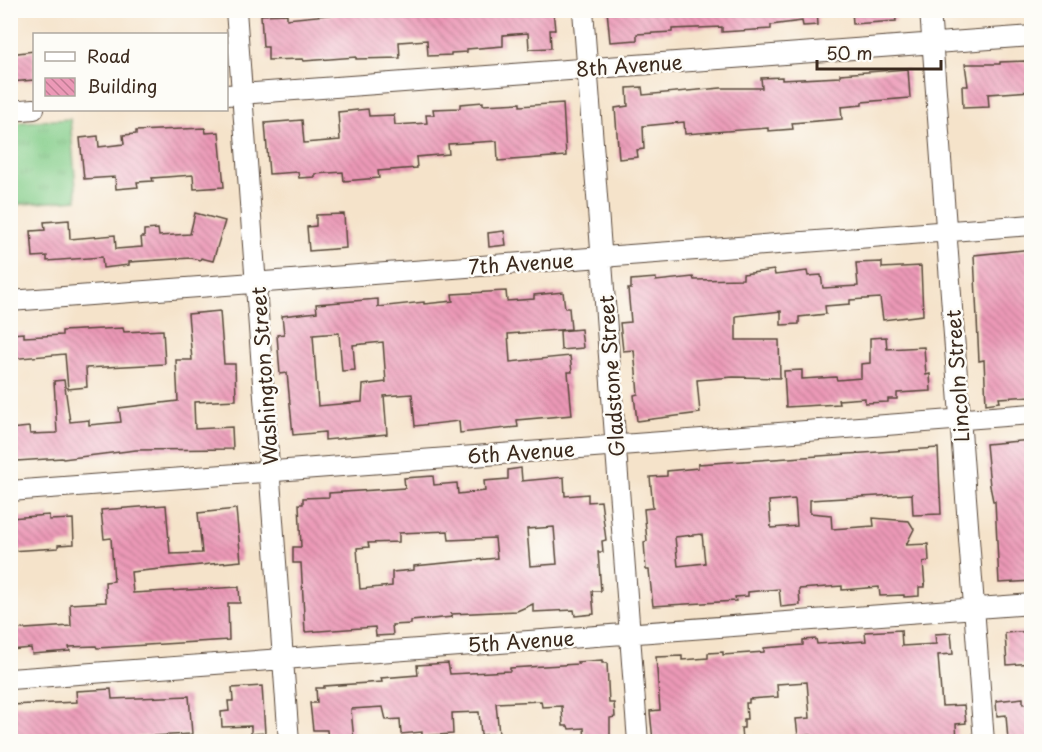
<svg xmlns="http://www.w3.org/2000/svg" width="1042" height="752" font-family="'Playpen Sans',sans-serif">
  <defs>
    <pattern id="grass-tufts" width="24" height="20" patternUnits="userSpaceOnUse" patternTransform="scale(1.5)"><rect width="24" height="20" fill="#83cd89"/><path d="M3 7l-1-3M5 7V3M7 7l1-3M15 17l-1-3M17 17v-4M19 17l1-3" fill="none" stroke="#72b076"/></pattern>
    <pattern id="building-back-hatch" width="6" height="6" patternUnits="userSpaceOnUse" patternTransform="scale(1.5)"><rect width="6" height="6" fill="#ec99b7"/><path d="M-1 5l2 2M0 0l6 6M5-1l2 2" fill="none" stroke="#c07d94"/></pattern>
  </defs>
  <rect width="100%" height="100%" fill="#fdfcf7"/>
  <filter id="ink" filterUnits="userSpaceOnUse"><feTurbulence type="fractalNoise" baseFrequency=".0167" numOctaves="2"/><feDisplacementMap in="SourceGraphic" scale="12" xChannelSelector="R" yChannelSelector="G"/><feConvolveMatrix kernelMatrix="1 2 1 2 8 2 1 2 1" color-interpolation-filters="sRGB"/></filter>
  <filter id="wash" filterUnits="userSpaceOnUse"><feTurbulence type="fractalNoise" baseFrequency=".008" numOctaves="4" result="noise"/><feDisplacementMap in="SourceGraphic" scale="24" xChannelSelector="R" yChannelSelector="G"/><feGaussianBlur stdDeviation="1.35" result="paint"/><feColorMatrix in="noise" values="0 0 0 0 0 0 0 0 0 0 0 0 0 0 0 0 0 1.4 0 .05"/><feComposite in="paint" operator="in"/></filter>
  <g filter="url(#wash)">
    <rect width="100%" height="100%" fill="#f5e3ca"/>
    <path fill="url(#grass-tufts)" stroke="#5f7c54" stroke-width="1.5" d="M 70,119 L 77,200 L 11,205 L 11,123 Z"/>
    <g id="blocks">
      <path fill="url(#building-back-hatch)" fill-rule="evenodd" d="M 377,10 L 405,10 L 405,12 L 448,10 L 448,15 L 507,10 L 553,10 L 555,30 L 550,30 L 551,48 L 529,49 L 528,33 L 503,35 L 503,46 L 467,49 L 467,52 L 451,53 L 451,55 L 428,56 L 427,40 L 399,42 L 400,58 L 356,59 L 356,57 L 304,61 L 303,59 L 268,60 L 268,47 L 263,47 L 261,15 L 287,14 L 287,19 Z
        M 607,10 L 817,10 L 818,25 L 803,26 L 802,21 L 771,25 L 771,29 L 722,32 L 722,27 L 672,29 L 672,32 L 637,34 L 637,40 L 610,42 Z
        M 852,10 L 895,10 L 896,21 L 853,24 Z
        M 34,51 L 34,80 L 10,82 L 10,54 Z
        M 1025,61 L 1026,65 L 1032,65 L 1032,91 L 988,94 L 989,107 L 963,108 L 962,86 L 968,86 L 965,64 L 1000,64 L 1000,62 Z
        M 908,69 L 910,98 L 862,102 L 862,105 L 841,107 L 842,119 L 792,123 L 793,129 L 768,131 L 768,128 L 685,134 L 684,122 L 643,126 L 644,149 L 637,150 L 638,157 L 619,159 L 615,108 L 628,106 L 627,88 L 642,87 L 643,95 L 721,88 L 762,88 L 761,78 L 782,77 L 782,80 L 840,77 L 840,74 Z
        M 483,102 L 483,105 L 520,103 L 520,106 L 563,103 L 566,156 L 498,161 L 497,141 L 448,144 L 449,154 L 416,157 L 417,168 L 378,171 L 379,178 L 344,181 L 343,172 L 315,174 L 315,177 L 299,178 L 298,172 L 269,174 L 265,123 L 302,120 L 304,143 L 340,140 L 338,112 L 368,109 L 369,116 L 394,115 L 395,125 L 427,123 L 426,115 L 434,115 L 433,109 L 460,108 L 460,104 Z
        M 205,128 L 206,133 L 219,132 L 224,187 L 194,189 L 193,175 L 152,178 L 153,181 L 137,182 L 138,187 L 116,189 L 115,177 L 84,179 L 80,138 L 98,136 L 99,147 L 124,144 L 123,135 L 136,134 L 136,131 Z
        M 195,213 L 225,221 L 213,261 L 201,258 L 200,260 L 191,258 L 129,262 L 129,265 L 103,268 L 102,257 L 47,261 L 47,256 L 33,257 L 31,231 L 45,230 L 44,222 L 69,220 L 70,239 L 115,235 L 116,249 L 142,247 L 141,237 L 144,237 L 144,230 L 158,229 L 159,236 L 190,234 Z
        M 344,214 L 346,248 L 309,251 L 307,227 L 316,226 L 316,215 Z
        M 504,231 L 506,245 L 489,247 L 488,233 Z
        M 1032,249 L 1032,396 L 999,398 L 1000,402 L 986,404 L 984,360 L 979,361 L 974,255 Z
        M 882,262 L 882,268 L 921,266 L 923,315 L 883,320 L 880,298 L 850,300 L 850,304 L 825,306 L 826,314 L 799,317 L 799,324 L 781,325 L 781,311 L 736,316 L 736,340 L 779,340 L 780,378 L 733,377 L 697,380 L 700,413 L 637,421 L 634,395 L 638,394 L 634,350 L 623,351 L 620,323 L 631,322 L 628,289 L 631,289 L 631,280 L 656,278 L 656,281 L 693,277 L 694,280 L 743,279 L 743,274 L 774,270 L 775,275 L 807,271 L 808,276 L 821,275 L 823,288 L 858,286 L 856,263 Z
        M 506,291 L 507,301 L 534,299 L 534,295 L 563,292 L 565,308 L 569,308 L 571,329 L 508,334 L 510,362 L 570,356 L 572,372 L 568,372 L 572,415 L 517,420 L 518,427 L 460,433 L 459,421 L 415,426 L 412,394 L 384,396 L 387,434 L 325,440 L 325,432 L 293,435 L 287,373 L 280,374 L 277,335 L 284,334 L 282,316 L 317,312 L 316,304 L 378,299 L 378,307 L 424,302 L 424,304 L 453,301 L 452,294 ZM 339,333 L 342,371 L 355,370 L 353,345 L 383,342 L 386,382 L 363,385 L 362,402 L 318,406 L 313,335 Z
        M 220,311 L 224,364 L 235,364 L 236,400 L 194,402 L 195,429 L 232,427 L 233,449 L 136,450 L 63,459 L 62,458 L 17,461 L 17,458 L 10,458 L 10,429 L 29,427 L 30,434 L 57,433 L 54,381 L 64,380 L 70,422 L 89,420 L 89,425 L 121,422 L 119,408 L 178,401 L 176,360 L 192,360 L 188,314 Z
        M 123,328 L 124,332 L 163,330 L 165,364 L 86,368 L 87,387 L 68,389 L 65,354 L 10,359 L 10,334 L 24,333 L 24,337 L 62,335 L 62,331 Z
        M 581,329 L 583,348 L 561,350 L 560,331 Z
        M 886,337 L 887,349 L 924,347 L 926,375 L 930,374 L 931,391 L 897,393 L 897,399 L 888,399 L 888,402 L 865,403 L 865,398 L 838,400 L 839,404 L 786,407 L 784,371 L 802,370 L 802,379 L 836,377 L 837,380 L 861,378 L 861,364 L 870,363 L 870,338 Z
        M 1032,440 L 1032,581 L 999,583 L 995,501 L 993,501 L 990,486 L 986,444 Z
        M 938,448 L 941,514 L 913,515 L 912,494 L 810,500 L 810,513 L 831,515 L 832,529 L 874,526 L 873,518 L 909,521 L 914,529 L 906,545 L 928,544 L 929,561 L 923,562 L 925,587 L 919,587 L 919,596 L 904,597 L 904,595 L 880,596 L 879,587 L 842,590 L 842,586 L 799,589 L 800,605 L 781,607 L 779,589 L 748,592 L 748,596 L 735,597 L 736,601 L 653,606 L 649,570 L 646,570 L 644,542 L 647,541 L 644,509 L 653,508 L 650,477 L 667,476 L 667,471 L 698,468 L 698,464 ZM 795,499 L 797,526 L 771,528 L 769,501 ZM 702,534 L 705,563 L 678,566 L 675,537 Z
        M 521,468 L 522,481 L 564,477 L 565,496 L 588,494 L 588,502 L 601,501 L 606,540 L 602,541 L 603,552 L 598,552 L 601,591 L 592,591 L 594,614 L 575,616 L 574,610 L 533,612 L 533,604 L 517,611 L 451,614 L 452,617 L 411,621 L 411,624 L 392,625 L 393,635 L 376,636 L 375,627 L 305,632 L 301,563 L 293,563 L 293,547 L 301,547 L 299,504 L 303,504 L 303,498 L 329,497 L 329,493 L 405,488 L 404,478 L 433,476 L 434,485 L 457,483 L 458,494 L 485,491 L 484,481 L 508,479 L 508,470 ZM 554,527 L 557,564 L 530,566 L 527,529 ZM 448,531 L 449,540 L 495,538 L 497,558 L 414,566 L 414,570 L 392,572 L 392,586 L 360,589 L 357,548 L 369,547 L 368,543 L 399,542 L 399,533 Z
        M 166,505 L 170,554 L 202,553 L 198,513 L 236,509 L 241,561 L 131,572 L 133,593 L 239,587 L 240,603 L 228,603 L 229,640 L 97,648 L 96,646 L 69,647 L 70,651 L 32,654 L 31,648 L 10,650 L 10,630 L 71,626 L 70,604 L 106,602 L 105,582 L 114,581 L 111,538 L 104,539 L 101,510 Z
        M 49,515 L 49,520 L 73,519 L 74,544 L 58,545 L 58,548 L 10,551 L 10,518 Z
        M 901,630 L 902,646 L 936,644 L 935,634 L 951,633 L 953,654 L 938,655 L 942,706 L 964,705 L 966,723 L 956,724 L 957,741 L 812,741 L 811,735 L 798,736 L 796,719 L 810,718 L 807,682 L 777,684 L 778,697 L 749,699 L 749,703 L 746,703 L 747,719 L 744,719 L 744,728 L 741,728 L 742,741 L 653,741 L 650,711 L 660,710 L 656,657 L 682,656 L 682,660 L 708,658 L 708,653 L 723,652 L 723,655 L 764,652 L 764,648 L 803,645 L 803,640 L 816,639 L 817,644 L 866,641 L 865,632 Z
        M 1032,631 L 1032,663 L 1007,665 L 1005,633 Z
        M 602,660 L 602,663 L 607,663 L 609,703 L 614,703 L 615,717 L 610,718 L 610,741 L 585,741 L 584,728 L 569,729 L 568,726 L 563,726 L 562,706 L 542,707 L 541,701 L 496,703 L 499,734 L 481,735 L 479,712 L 452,713 L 453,734 L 422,736 L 422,732 L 401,734 L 400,719 L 386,720 L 383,707 L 351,709 L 354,741 L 328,741 L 327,730 L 313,730 L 310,703 L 317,703 L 316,688 L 324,688 L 324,686 L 382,682 L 381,678 L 418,675 L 417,665 L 448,663 L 450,674 L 510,671 L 510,668 L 578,664 L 577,662 Z
        M 262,686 L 265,733 L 251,734 L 251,726 L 222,727 L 221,712 L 229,711 L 228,701 L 233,701 L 232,688 Z
        M 111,689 L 112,699 L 189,696 L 192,734 L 114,738 L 114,741 L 10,741 L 10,705 L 77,702 L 76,691 Z
        M 1023,698 L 1023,704 L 1032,703 L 1032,741 L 1008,741 L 1006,715 L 997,716 L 996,701 Z"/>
    </g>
  </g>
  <g filter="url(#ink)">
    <use href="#blocks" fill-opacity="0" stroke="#574638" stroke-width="1.5"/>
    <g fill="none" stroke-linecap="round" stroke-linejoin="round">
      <defs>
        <path id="minor" d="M 236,10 L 289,742
          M 583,10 L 638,742
          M 930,10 L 984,742
          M 226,95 L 1032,36
          M 10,111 L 34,109
          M 10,301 L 1032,225
          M 10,491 L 1032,414
          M 10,679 L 1032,604"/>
      </defs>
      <use href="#minor" stroke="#574638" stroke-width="22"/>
      <use href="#minor" stroke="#fff" stroke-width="20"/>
    </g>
  </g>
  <g text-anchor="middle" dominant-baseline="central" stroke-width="5" stroke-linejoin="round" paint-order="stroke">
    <g font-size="20" fill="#3b2a1e" stroke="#fdfcf7">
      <text transform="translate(629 65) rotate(-4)">8th Avenue</text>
      <text transform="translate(521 263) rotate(-4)">7th Avenue</text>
      <text transform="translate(264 376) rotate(-94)">Washington Street</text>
      <text transform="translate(611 376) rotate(-94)">Gladstone Street</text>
      <text transform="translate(957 376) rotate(-94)">Lincoln Street</text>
      <text transform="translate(521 452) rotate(-4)">6th Avenue</text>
      <text transform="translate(521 641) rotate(-4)">5th Avenue</text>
    </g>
  </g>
  <rect width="1042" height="752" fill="none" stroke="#fdfcf7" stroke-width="36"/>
  <rect x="33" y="33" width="195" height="78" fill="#fdfcf7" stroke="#afa8a0" stroke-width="1.5"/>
  <rect x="45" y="52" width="30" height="9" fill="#ffffff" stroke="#afa8a0" stroke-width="1.5"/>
  <text x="87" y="63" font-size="18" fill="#3b2a1e">Road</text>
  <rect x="45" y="78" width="30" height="18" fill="url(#building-back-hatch)" stroke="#afa8a0" stroke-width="1.5"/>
  <text x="87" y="93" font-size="18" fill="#3b2a1e">Building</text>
  <path d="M817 60v9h124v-9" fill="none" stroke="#3b2a1e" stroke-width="3"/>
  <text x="826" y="60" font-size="18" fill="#3b2a1e" stroke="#fdfcf7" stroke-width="4.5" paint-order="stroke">50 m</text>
</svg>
